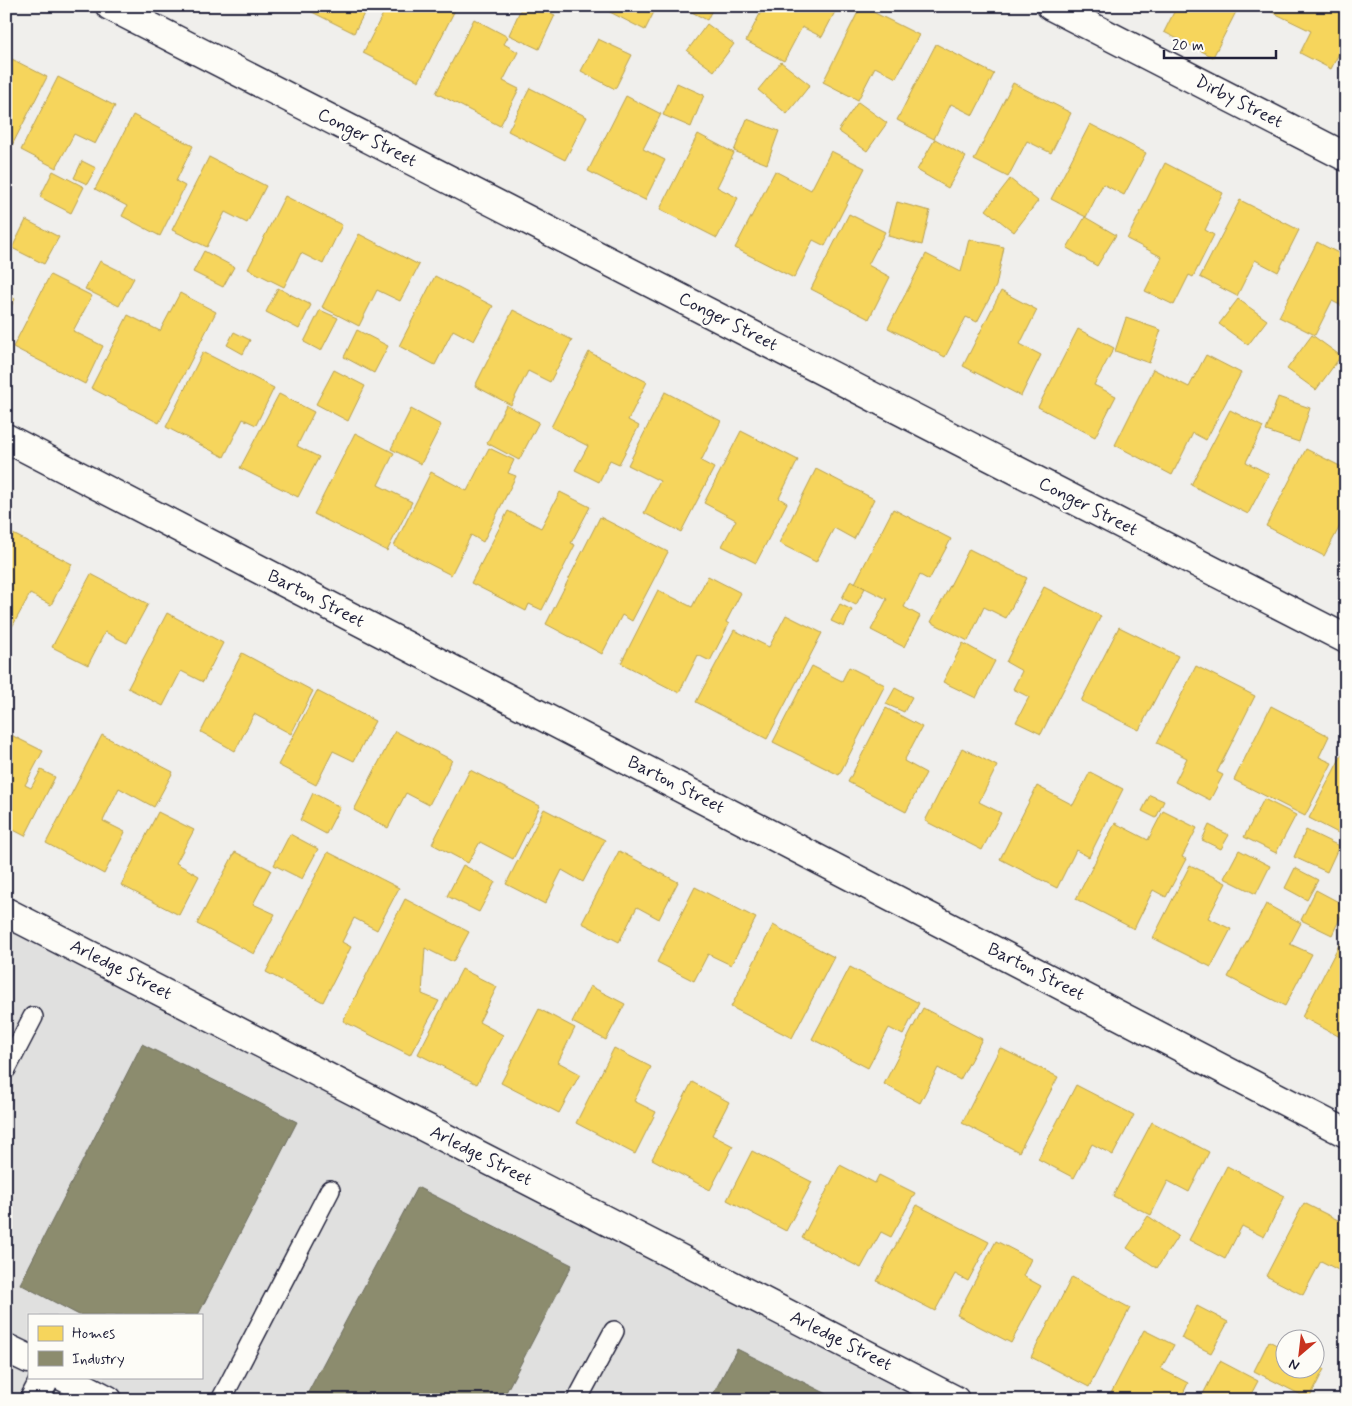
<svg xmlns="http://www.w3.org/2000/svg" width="1352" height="1406" font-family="Mynerve,sans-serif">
  <rect width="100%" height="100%" fill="#f0efec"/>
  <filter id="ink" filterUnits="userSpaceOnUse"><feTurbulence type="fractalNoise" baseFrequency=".02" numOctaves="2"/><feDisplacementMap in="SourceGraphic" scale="10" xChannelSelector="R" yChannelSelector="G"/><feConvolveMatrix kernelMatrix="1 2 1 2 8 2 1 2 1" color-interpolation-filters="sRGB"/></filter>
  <g filter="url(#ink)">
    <path fill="#e0e0df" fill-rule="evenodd" d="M 6,923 L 941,1400 L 6,1400 ZM 29,1315 L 201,1315 L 201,1377 L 29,1377 Z"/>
    <path fill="#f6d55c" stroke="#b69f52" d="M 300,6 L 368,6 L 354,33 Z
      M 387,6 L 457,6 L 419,81 L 363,53 Z
      M 522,6 L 536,6 L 555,15 L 539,49 L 509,35 Z
      M 598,6 L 657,6 L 645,30 Z
      M 680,6 L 714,6 L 707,20 Z
      M 764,6 L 838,6 L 822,37 L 802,27 L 784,61 L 746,41 Z
      M 861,6 L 919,35 L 896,78 L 875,67 L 858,100 L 823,82 Z
      M 1177,6 L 1239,6 L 1213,57 L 1164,32 Z
      M 1270,6 L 1346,6 L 1346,40 L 1331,69 L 1300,53 L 1311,31 L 1268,10 Z
      M 474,19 L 508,37 L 504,44 L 518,52 L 503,81 L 519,89 L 500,126 L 436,93 Z
      M 707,24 L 734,44 L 714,71 L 687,51 Z
      M 598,39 L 632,55 L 615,89 L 581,71 Z
      M 936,44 L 994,74 L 973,115 L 951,104 L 934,139 L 897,120 Z
      M 6,56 L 47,77 L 6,157 Z
      M 781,62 L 810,85 L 787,114 L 758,90 Z
      M 58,77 L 115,106 L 95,144 L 74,134 L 56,168 L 21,150 Z
      M 677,83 L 704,95 L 691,127 L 663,115 Z
      M 1013,83 L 1071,113 L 1051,153 L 1027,141 L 1008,177 L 974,160 Z
      M 530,88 L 587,117 L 565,160 L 508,131 Z
      M 626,96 L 661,114 L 643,149 L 665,160 L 645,200 L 588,171 Z
      M 858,102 L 887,123 L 867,151 L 838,131 Z
      M 133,115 L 193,146 L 176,181 L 185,186 L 160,236 L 122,216 L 127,206 L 95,189 Z
      M 747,119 L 779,131 L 767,164 L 734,151 Z
      M 1090,124 L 1146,153 L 1124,195 L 1103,184 L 1086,217 L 1051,199 Z
      M 698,134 L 734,153 L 717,187 L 738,198 L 717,238 L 660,209 Z
      M 935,139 L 966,157 L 948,188 L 917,170 Z
      M 831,151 L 865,168 L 825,246 L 813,240 L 794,278 L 735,248 L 775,171 L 811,190 Z
      M 209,157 L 266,186 L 247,223 L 225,212 L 207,247 L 172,230 Z
      M 82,161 L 96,168 L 87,184 L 74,178 Z
      M 1165,163 L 1223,193 L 1205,230 L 1214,235 L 1193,277 L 1189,275 L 1174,305 L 1145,291 L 1162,257 L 1127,239 Z
      M 53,171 L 84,187 L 71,213 L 40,197 Z
      M 1010,179 L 1038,201 L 1014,232 L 986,210 Z
      M 285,196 L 342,225 L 323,264 L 301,253 L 284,287 L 248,269 Z
      M 1240,200 L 1299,230 L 1278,272 L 1255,260 L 1237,296 L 1200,277 Z
      M 897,202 L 930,211 L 922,245 L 888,236 Z
      M 849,214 L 885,232 L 868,265 L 890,277 L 869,319 L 811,289 Z
      M 1085,217 L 1116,235 L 1097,266 L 1067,248 Z
      M 26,220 L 59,237 L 44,264 L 12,248 Z
      M 359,234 L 419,265 L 400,301 L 377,290 L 359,326 L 322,307 Z
      M 969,239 L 1004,247 L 996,286 L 977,322 L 966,317 L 945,357 L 888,328 L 926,254 L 961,272 Z
      M 1317,242 L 1346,257 L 1346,308 L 1332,301 L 1315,335 L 1279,317 Z
      M 204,251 L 234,267 L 223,287 L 193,272 Z
      M 100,261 L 134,278 L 119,306 L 85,289 Z
      M 50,275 L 92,296 L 73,331 L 103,346 L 85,384 L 13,347 Z
      M 435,276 L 493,306 L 474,341 L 453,330 L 435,365 L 399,346 Z
      M 278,288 L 311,305 L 299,329 L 266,312 Z
      M 1001,291 L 1037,310 L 1020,344 L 1041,355 L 1021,396 L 963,366 Z
      M 180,293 L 216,312 L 159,423 L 91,388 L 128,315 L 160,331 Z
      M 6,294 L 15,299 L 6,316 Z
      M 1238,299 L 1267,320 L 1248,345 L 1219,324 Z
      M 320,310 L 338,318 L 321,351 L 304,342 Z
      M 513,310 L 572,340 L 550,382 L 528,371 L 511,405 L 475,386 Z
      M 1126,318 L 1161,330 L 1149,363 L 1115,351 Z
      M 1078,329 L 1114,348 L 1094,385 L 1116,396 L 1095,437 L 1038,407 Z
      M 357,330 L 388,346 L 374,373 L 344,357 Z
      M 234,332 L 250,340 L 243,354 L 227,345 Z
      M 1312,335 L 1341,356 L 1316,390 L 1287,369 Z
      M 203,352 L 274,388 L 256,425 L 243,419 L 224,457 L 166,427 Z
      M 589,352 L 647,382 L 628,420 L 639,426 L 619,464 L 610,460 L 599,482 L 575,470 L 588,446 L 551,427 Z
      M 1206,355 L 1241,373 L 1206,440 L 1193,433 L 1172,475 L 1115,445 L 1153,369 L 1189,387 Z
      M 334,370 L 365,386 L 348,421 L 316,404 Z
      M 665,392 L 721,421 L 701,461 L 714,468 L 681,532 L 644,513 L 660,481 L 628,465 Z
      M 279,394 L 314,412 L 297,446 L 319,457 L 298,497 L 240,468 Z
      M 1278,397 L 1310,408 L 1299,442 L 1266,431 Z
      M 506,405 L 539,422 L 519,460 L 487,443 Z
      M 411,409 L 441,425 L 421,464 L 391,449 Z
      M 1230,410 L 1263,427 L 1246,462 L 1269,474 L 1248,514 L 1191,485 Z
      M 741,431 L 798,460 L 779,498 L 787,503 L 756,563 L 722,546 L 736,520 L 704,503 Z
      M 355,433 L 394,453 L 378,485 L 412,502 L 387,551 L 314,514 Z
      M 489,448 L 514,460 L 508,473 L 516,476 L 483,542 L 471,535 L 451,575 L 394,546 L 431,472 L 467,491 Z
      M 1306,449 L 1342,467 L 1346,459 L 1346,515 L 1324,556 L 1266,526 Z
      M 816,469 L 874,499 L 854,539 L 834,528 L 816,562 L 779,543 Z
      M 560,492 L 590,507 L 571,543 L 575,545 L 542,610 L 529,604 L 526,611 L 471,583 L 508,511 L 541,528 Z
      M 893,509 L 951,539 L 929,580 L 920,575 L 904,607 L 920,616 L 904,647 L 871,630 L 887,599 L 855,583 Z
      M 600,517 L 668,552 L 632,621 L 622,615 L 602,654 L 546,624 Z
      M 13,534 L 72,564 L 51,605 L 30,594 L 12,627 L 6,624 L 6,548 Z
      M 969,549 L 1027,578 L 1006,618 L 984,607 L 968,641 L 931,622 Z
      M 91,574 L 148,604 L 127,643 L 105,632 L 88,665 L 52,647 Z
      M 708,576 L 741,593 L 726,622 L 729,624 L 710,661 L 698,655 L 679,693 L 621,663 L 658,590 L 692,607 Z
      M 851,580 L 865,588 L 856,605 L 842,598 Z
      M 1044,587 L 1101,616 L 1041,734 L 1016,722 L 1029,697 L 1013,689 L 1022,671 L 1006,662 Z
      M 840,604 L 852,610 L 844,627 L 831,621 Z
      M 167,613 L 223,643 L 203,682 L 181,671 L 163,706 L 128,688 Z
      M 786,615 L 822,633 L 767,739 L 696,702 L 734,630 L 769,647 Z
      M 1119,627 L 1178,656 L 1139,730 L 1081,701 Z
      M 963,643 L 995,661 L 976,698 L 943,682 Z
      M 242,653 L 313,691 L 291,734 L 254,714 L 235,751 L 201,732 Z
      M 812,666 L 842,681 L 849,667 L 885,685 L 839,775 L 773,742 Z
      M 1196,666 L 1255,696 L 1217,772 L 1223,775 L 1210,800 L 1175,782 L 1187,758 L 1157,743 Z
      M 895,688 L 912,697 L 904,712 L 886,704 Z
      M 317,691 L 375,721 L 354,761 L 333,751 L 316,785 L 278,765 Z
      M 1271,706 L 1329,736 L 1319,757 L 1332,763 L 1305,816 L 1234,780 Z
      M 886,708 L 922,727 L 904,761 L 926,773 L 906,812 L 848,782 Z
      M 395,731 L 452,760 L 429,805 L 406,793 L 388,828 L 354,810 Z
      M 7,733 L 43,751 L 25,785 L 31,788 L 41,770 L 55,777 L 25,836 L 6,826 Z
      M 102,735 L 173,772 L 154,807 L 119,788 L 103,821 L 125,832 L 104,874 L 46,843 Z
      M 1346,747 L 1346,837 L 1309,818 Z
      M 962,748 L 997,766 L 979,802 L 1001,813 L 982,850 L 925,821 Z
      M 470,770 L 540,806 L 513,859 L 480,842 L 468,863 L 432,844 Z
      M 1090,772 L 1123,789 L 1089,857 L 1076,850 L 1057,888 L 1000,859 L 1037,786 L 1073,805 Z
      M 313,793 L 340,807 L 326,834 L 300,820 Z
      M 1150,795 L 1164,801 L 1156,818 L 1142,811 Z
      M 1264,799 L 1296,815 L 1276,853 L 1244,837 Z
      M 544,809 L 605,840 L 583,882 L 562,870 L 545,904 L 506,884 Z
      M 1163,811 L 1197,828 L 1182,857 L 1186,859 L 1166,897 L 1153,890 L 1134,929 L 1076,899 L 1115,823 L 1148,840 Z
      M 158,812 L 194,830 L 176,863 L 199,876 L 179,915 L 121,885 Z
      M 1209,825 L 1229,835 L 1221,849 L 1202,840 Z
      M 1306,830 L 1339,846 L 1327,872 L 1294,857 Z
      M 290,834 L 318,849 L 302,879 L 274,865 Z
      M 1239,850 L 1270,866 L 1256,894 L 1224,878 Z
      M 619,851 L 678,882 L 659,919 L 637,907 L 619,942 L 582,923 Z
      M 235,852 L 271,870 L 253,904 L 275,914 L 254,954 L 197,924 Z
      M 328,852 L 399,888 L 377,930 L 354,918 L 342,942 L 351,947 L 323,1002 L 266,972 Z
      M 463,865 L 495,882 L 479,912 L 447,896 Z
      M 1190,865 L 1226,883 L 1208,918 L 1231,929 L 1211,967 L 1153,938 Z
      M 1295,868 L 1318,880 L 1307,900 L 1285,888 Z
      M 695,887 L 756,918 L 731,965 L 708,954 L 694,981 L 657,962 Z
      M 1316,890 L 1346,906 L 1332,935 L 1301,920 Z
      M 405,899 L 469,932 L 453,962 L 425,948 L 422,994 L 439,1001 L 410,1055 L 343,1021 Z
      M 1266,904 L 1301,923 L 1290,944 L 1312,954 L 1285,1006 L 1228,977 Z
      M 773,925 L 834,957 L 792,1038 L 731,1007 Z
      M 1340,943 L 1346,946 L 1346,1040 L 1302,1017 Z
      M 850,967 L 919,1003 L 903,1035 L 889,1028 L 868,1068 L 812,1039 Z
      M 462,969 L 497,987 L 479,1022 L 503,1035 L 477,1084 L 418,1054 Z
      M 590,986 L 625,1004 L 606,1040 L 572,1022 Z
      M 923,1008 L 982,1039 L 960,1080 L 938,1068 L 920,1103 L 884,1084 Z
      M 539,1009 L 575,1028 L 558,1062 L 580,1074 L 559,1113 L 501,1083 Z
      M 614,1048 L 651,1067 L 634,1101 L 656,1112 L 635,1154 L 576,1123 Z
      M 1000,1048 L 1058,1077 L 1019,1152 L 962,1123 Z
      M 692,1082 L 729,1102 L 712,1135 L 733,1146 L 710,1190 L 652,1159 Z
      M 1076,1085 L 1134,1115 L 1113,1155 L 1092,1144 L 1074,1178 L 1038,1159 Z
      M 1152,1122 L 1209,1152 L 1189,1192 L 1168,1181 L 1151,1215 L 1113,1196 Z
      M 752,1151 L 812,1182 L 786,1231 L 727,1200 Z
      M 840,1165 L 875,1183 L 879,1175 L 915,1193 L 891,1237 L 881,1232 L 861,1268 L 802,1238 Z
      M 1227,1166 L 1285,1196 L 1264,1237 L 1242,1226 L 1225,1259 L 1189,1240 Z
      M 1304,1203 L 1346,1224 L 1346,1266 L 1342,1272 L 1321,1261 L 1303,1295 L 1266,1276 Z
      M 917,1205 L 989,1242 L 968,1281 L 955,1274 L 935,1311 L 877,1281 Z
      M 1148,1216 L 1178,1236 L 1157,1268 L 1127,1248 Z
      M 996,1241 L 1031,1259 L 1023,1276 L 1041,1286 L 1011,1343 L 957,1315 Z
      M 1072,1277 L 1130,1308 L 1089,1387 L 1031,1357 Z
      M 1197,1306 L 1228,1322 L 1211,1353 L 1181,1338 Z
      M 1144,1330 L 1174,1345 L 1161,1369 L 1188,1383 L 1180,1400 L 1114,1400 L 1109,1397 Z
      M 1269,1341 L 1284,1349 L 1284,1368 L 1314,1368 L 1314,1364 L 1324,1369 L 1309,1399 L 1254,1371 Z
      M 1220,1361 L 1258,1381 L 1248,1400 L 1200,1400 Z"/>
    <path fill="#8c8c6e" stroke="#6c6c5f" d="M 142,1044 L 297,1122 L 198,1315 L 79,1315 L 20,1284 Z
      M 417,1187 L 572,1265 L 502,1400 L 304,1400 Z
      M 737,1349 L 839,1400 L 710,1400 Z"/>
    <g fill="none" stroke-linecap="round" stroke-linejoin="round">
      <defs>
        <path id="service" d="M 6,1069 L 33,1017
          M 221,1400 L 330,1190
          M 577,1400 L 614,1331"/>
        <path id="minor" d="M 110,6 L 1346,639
          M 1051,6 L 1346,157
          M 6,438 L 1346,1133
          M 6,912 L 955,1400
          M 6,1348 L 29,1359
          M 64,1377 L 108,1400
          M 34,1400 L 46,1377"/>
      </defs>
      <use href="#service" stroke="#22223b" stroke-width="22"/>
      <use href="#minor" stroke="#22223b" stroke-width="31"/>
      <use href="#service" stroke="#fdfcf7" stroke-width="19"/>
      <use href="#minor" stroke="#fdfcf7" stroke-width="28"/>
    </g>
  </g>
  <g text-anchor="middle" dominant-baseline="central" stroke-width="5" stroke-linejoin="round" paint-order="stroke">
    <g font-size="18" fill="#22223b" stroke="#fdfcf7">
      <text transform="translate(1239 102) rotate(27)">Dirby Street</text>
      <text transform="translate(367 138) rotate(27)">Conger Street</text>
      <text transform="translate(728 322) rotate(27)">Conger Street</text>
      <text transform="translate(1088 507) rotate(27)">Conger Street</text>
      <text transform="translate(316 599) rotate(27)">Barton Street</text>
      <text transform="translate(676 785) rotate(27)">Barton Street</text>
      <text transform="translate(121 970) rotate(27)">Arledge Street</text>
      <text transform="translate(1036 972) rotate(27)">Barton Street</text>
      <text transform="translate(481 1156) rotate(27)">Arledge Street</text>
      <text transform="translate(841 1341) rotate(27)">Arledge Street</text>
    </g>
  </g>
  <rect width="1352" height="1406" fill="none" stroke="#fdfcf7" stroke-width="25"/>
  <rect x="12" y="12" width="1327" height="1381" fill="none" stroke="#22223b" stroke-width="2" filter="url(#ink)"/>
  <rect x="28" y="1314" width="175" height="65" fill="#fdfcf7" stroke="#a5a5ac"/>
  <rect x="38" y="1326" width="25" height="15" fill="#f6d55c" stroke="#a5a5ac"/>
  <text x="72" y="1338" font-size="15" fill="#22223b">Homes</text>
  <rect x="38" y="1351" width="25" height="15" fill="#8c8c6e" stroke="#a5a5ac"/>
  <text x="72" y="1364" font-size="15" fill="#22223b">Industry</text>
  <g transform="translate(1300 1354) rotate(208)"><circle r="24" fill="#fdfcf7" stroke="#a5a5ac"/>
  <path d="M0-4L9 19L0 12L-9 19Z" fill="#c8321e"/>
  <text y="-8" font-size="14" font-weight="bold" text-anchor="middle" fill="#22223b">N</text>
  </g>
  <path d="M1164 50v8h112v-8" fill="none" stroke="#22223b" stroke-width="2.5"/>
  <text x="1172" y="50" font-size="15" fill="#22223b" stroke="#fdfcf7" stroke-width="4" paint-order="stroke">20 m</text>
</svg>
